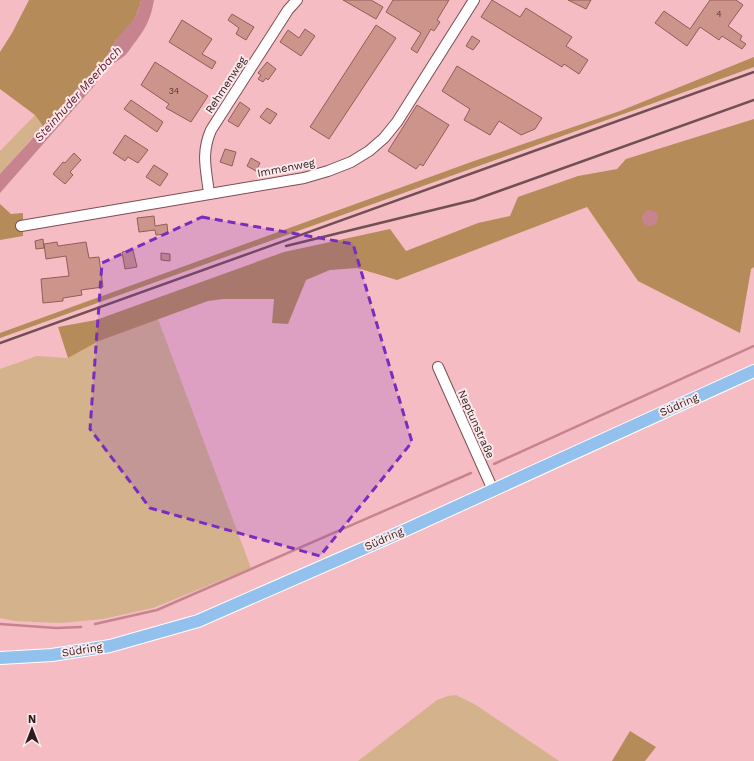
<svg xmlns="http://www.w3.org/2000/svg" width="754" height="761" font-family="'Work Sans',sans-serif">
  <rect width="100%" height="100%" fill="#f6bcc3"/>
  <path fill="#d4b28c" d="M 35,115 L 43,126 L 0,174 L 0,151 Z
    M 158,319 L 251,568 L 153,608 L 103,619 L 60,623 L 15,621 L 0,618 L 0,369 L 37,356 L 68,358 L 99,341 Z
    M 456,695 L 476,705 L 559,761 L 358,761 L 437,700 L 448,696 Z"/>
  <path fill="#b58b59" d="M 29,0 L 141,0 L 140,6 L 133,22 L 116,40 L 105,59 L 43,126 L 35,115 L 0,89 L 0,52 L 12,33 Z
    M 754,57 L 754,67 L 0,338 L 0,333 L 474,161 L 620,111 Z
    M 754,119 L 754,267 L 751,269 L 740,333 L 638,281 L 587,207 L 397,280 L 357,268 L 330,270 L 306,280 L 288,324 L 272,323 L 274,299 L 223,299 L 208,301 L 99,341 L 68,358 L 58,327 L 96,320 L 284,252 L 390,229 L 406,251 L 478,223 L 510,216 L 518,197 L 578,176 L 617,169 L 626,159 Z
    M 0,204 L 11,214 L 23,213 L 23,236 L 0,240 Z
    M 630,731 L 656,747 L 645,761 L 612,761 Z"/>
  <path fill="#c7848e" d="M 141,0 L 154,0 C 151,19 145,30 133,45 C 130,49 127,54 123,57 C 111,65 101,70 95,85 L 0,193 L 0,174 L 105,59 C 108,53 112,46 116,40 C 126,27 139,18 141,0 Z
    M642 218a8 8 0 1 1 16 0a8 8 0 1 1-16 0Z"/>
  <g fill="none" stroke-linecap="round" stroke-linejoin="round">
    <path stroke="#c7848e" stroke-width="2.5" d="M 494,464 L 754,346
      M 0,624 L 56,628 L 81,627
      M 95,624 L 157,610 L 471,473"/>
  </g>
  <path fill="#cc948b" stroke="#915e56" d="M 343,0 L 371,0 L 383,7 L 376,19 Z
    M 393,0 L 449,0 L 437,20 L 440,22 L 434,31 L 431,29 L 417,53 L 411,49 L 421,33 L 386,12 Z
    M 492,0 L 520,17 L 526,8 L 572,37 L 566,46 L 588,60 L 579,74 L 564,64 L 562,67 L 481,17 Z
    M 568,0 L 591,0 L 586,9 Z
    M 710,0 L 736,0 L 743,5 L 728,26 L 742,36 L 740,40 L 746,44 L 742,49 L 722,36 L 719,40 L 700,27 L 687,46 L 655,23 L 664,11 L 690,29 Z
    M 232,14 L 254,27 L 246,40 L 236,34 L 239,28 L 228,20 Z
    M 182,20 L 212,39 L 202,54 L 216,62 L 212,69 L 169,42 Z
    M 376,25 L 396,38 L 329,139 L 310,127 Z
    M 305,29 L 315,36 L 301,56 L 280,42 L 288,30 L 299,38 Z
    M 472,36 L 480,41 L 473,50 L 466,46 Z
    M 155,62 L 208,96 L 191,122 L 166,108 L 169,104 L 141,85 Z
    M 267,62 L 276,69 L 268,80 L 266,78 L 263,82 L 258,79 L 261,75 L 258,73 Z
    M 457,66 L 542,118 L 535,129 L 521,135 L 499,121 L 490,135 L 464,120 L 470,109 L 442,91 Z
    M 131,100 L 163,122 L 157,132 L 124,109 Z
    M 240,102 L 250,109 L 238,127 L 228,121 Z
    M 417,105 L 449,125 L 423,166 L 420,164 L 416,169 L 388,151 Z
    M 267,108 L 277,114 L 270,124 L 260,117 Z
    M 125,135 L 148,150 L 138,163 L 128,157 L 125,161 L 113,153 Z
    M 225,149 L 236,152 L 232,166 L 220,162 Z
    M 74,153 L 81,160 L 70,172 L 73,175 L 65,184 L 53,174 L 63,162 L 65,163 Z
    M 251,158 L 260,163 L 256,171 L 247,166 Z
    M 154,165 L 168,174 L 160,186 L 146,177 Z
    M 154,216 L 155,226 L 167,224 L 168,234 L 156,235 L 155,230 L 139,232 L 137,218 Z
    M 43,239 L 44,248 L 36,249 L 35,241 Z
    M 57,242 L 58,246 L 86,242 L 89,258 L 99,257 L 103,287 L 81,290 L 82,295 L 63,298 L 63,301 L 43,303 L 41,279 L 69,276 L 66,256 L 46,259 L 44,244 Z
    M 133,250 L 137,267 L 125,269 L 122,252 Z
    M 161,253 L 170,254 L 170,261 L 161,260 Z"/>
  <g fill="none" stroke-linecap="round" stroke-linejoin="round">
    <defs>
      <path id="minor" d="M 209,193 C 206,169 201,153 211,130 L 288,10 L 297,0
        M 21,226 L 304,178 L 328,171 L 351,162 L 369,151 L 384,138 L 397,122 L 474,0
        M 438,367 L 493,490"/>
      <path id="major" d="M 0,658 L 52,655 L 110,646 L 198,621 L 401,532 L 754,371"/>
    </defs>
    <use href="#minor" stroke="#7e4c54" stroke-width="12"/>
    <use href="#major" stroke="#fff" stroke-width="14"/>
    <use href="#minor" stroke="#fff" stroke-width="10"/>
    <use href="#major" stroke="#92c1ee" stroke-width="12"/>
    <path stroke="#715054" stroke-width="2.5" d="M 286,246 L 474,200 L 754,100
      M 0,343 L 754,72"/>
  </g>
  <path fill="#7b2cbf" fill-opacity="0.2" stroke="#7b2cbf" stroke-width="3" stroke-dasharray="8 5" stroke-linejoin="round" d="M 202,217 L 353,244 L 412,442 L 320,556 L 150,508 L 90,429 L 102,263 Z"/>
  <g text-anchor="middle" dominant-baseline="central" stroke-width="4" stroke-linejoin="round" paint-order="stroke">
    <g font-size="9" fill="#563838">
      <text x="719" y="14">4</text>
      <text x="174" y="91">34</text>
    </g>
    <g font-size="11" fill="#2f1a1d" stroke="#fce9eb">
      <text transform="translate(226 85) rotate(-57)">Rehmenweg</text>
      <text transform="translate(286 168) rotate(-11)">Immenweg</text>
      <text transform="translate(679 405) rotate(-24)">Südring</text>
      <text transform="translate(476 424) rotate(66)">Neptunstraße</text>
      <text transform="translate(384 539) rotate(-24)">Südring</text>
      <text transform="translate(82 650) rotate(-9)">Südring</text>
    </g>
    <g font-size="12" font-style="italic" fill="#66152b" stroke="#fce9eb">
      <text transform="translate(78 94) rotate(-48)">Steinhuder Meerbach</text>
    </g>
  </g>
  <g transform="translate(32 729)" stroke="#fce9eb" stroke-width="3" paint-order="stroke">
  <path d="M0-3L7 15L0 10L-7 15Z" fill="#2f1a1d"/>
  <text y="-6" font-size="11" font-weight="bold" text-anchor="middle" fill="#2f1a1d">N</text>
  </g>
</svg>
